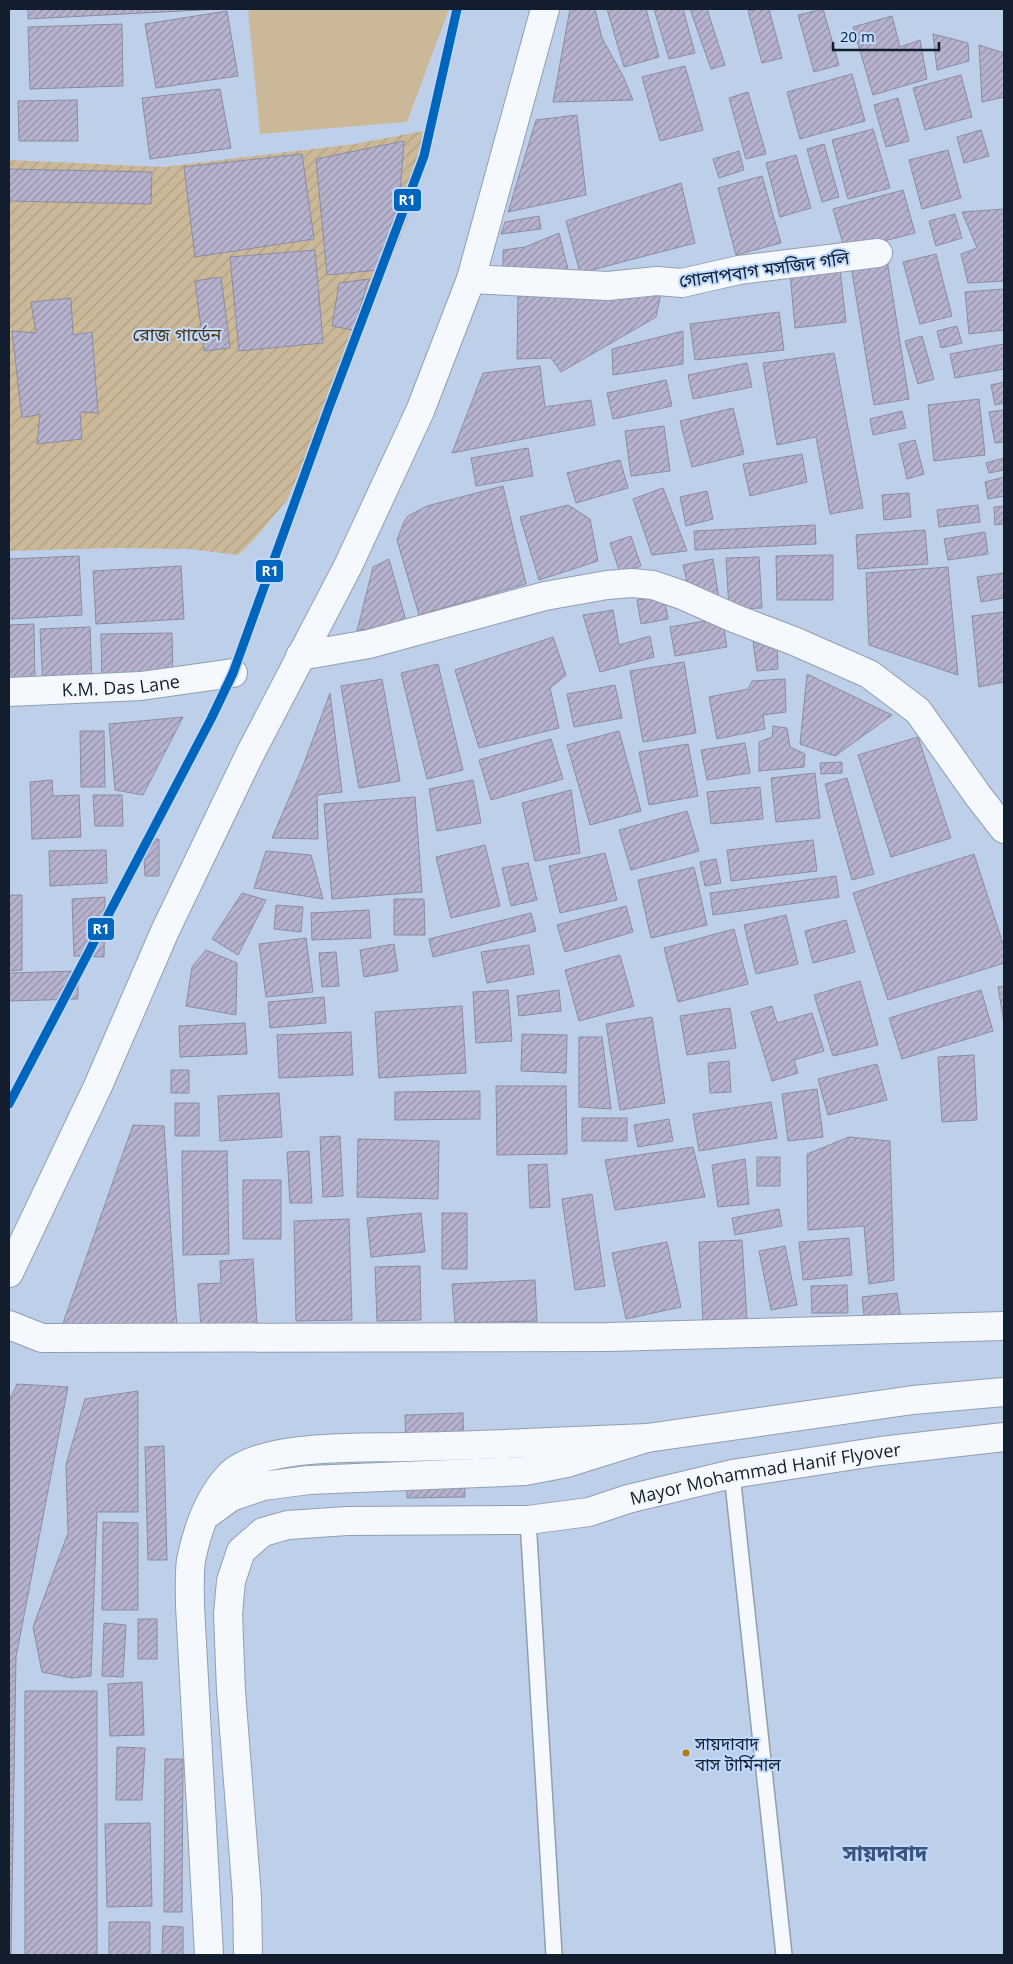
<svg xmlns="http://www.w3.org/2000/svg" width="1013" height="1964" font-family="'Open Sans','Noto Sans Bengali',sans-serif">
  <defs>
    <pattern id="garden-furrows" width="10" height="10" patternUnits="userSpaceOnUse" patternTransform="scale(1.25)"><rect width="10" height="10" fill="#cbb898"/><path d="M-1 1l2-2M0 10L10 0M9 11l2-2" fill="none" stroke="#ad9e83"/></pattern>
    <pattern id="building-hatch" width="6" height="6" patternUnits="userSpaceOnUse" patternTransform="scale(1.25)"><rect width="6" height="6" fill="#b7b3ce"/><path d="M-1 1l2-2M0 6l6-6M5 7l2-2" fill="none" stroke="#9391a8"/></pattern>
  </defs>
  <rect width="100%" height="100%" fill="#bed0e9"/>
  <path fill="url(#garden-furrows)" d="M 423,131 L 407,221 L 345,374 L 316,434 L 287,500 L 251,543 L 238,555 L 190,549 L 110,548 L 9,551 L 9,160 L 163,167 L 354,144 Z"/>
  <path fill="#cbb898" d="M 248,9 L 449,9 L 407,122 L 260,134 Z"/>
  <path fill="url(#building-hatch)" stroke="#8b8da0" d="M 28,9 L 220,9 L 28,19 Z
    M 570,9 L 595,9 L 602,38 L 624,78 L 633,100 L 553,102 Z
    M 607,9 L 646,9 L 659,57 L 624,67 Z
    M 654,9 L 683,9 L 695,53 L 669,59 Z
    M 690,9 L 707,9 L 725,65 L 711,69 Z
    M 758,9 L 769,9 L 782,58 L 762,63 L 748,11 Z
    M 823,9 L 839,65 L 814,72 L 798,15 Z
    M 227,11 L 238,76 L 156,88 L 145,24 Z
    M 892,16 L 900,47 L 920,40 L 927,79 L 873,95 L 853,27 Z
    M 122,24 L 123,86 L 30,89 L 28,27 Z
    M 933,34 L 968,43 L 969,61 L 937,70 Z
    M 979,45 L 1004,53 L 1004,97 L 982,102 Z
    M 685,66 L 703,130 L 660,141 L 642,77 Z
    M 852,74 L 865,121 L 800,139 L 787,92 Z
    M 961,75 L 972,117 L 925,130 L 913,88 Z
    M 220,89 L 231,148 L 150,159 L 142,98 Z
    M 748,92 L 766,154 L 746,159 L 729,98 Z
    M 898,98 L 909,141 L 886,147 L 874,105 Z
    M 77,100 L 78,141 L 19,141 L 18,101 Z
    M 577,115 L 586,195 L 508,212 L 536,120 Z
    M 873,129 L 890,188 L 848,199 L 832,140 Z
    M 981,130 L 989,156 L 964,163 L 957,137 Z
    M 404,141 L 398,218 L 378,270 L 327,275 L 316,159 Z
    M 824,144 L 839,197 L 822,202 L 807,149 Z
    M 948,150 L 961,198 L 922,209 L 909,160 Z
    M 739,151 L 744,170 L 719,178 L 713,159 Z
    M 302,154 L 314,239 L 195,257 L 184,167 Z
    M 796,155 L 811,208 L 780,217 L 766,163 Z
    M 9,169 L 152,172 L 151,204 L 9,201 Z
    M 762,176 L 781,243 L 736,255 L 718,188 Z
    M 681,183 L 695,243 L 580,273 L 566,221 Z
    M 903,190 L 915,233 L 845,251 L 833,209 Z
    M 1004,209 L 1004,281 L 968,283 L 961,254 L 977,248 L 962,212 Z
    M 955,214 L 962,238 L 936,246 L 929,221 Z
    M 539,216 L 541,229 L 501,234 L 505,222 Z
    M 559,233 L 568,269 L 503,274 L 503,250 L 525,247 Z
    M 315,250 L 323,343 L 239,351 L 230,257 Z
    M 936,254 L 952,316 L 920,324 L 903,262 Z
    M 887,260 L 909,399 L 874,405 L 851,266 Z
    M 840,269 L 846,322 L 795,328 L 790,273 Z
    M 221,277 L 230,348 L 204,351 L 195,281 Z
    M 369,279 L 353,330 L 332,326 L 339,283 Z
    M 1004,289 L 1004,330 L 969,334 L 965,292 Z
    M 661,293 L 656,317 L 561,372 L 551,358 L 517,359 L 518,295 Z
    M 71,298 L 73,335 L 92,332 L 98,413 L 80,412 L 82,439 L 37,444 L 40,414 L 22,418 L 12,331 L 36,333 L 31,302 Z
    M 779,312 L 784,350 L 695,360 L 690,324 Z
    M 957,326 L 962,343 L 941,348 L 937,331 Z
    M 683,331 L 683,364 L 613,375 L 612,349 Z
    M 922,336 L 934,379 L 918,384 L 905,341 Z
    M 1004,344 L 1004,369 L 955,378 L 950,354 Z
    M 834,353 L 863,508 L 830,514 L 816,437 L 777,445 L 763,363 Z
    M 747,363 L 752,387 L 693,399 L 688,375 Z
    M 540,366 L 545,407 L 591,400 L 595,425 L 452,453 L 483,373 Z
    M 666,380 L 672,406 L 613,419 L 607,393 Z
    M 1004,382 L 1004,403 L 995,405 L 991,385 Z
    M 979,399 L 985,455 L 934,461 L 928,405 Z
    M 733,408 L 744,454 L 692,467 L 680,421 Z
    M 1004,410 L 1004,442 L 995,443 L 989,412 Z
    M 902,411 L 906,428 L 873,435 L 870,419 Z
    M 664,426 L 670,471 L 631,476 L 625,431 Z
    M 915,440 L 924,474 L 907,479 L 899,444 Z
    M 528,448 L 533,476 L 476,486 L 471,458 Z
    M 802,454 L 807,482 L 750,496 L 743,464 Z
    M 1004,458 L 1004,470 L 989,473 L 986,463 Z
    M 620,460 L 628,488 L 576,503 L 567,473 Z
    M 1004,477 L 1004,496 L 988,499 L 985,482 Z
    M 503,486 L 526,584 L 419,615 L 397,540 L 404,522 L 408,516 L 427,506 Z
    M 663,488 L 687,551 L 652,555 L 633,499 Z
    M 707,491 L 713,519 L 686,526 L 680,497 Z
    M 909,493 L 911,517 L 884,520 L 882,495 Z
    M 568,505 L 590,519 L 598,561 L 539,580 L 520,517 Z
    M 978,505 L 980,522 L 939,527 L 937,510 Z
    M 1004,506 L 1004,524 L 995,525 L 994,507 Z
    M 815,525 L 816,544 L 695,550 L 694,531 Z
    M 925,530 L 928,564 L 858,569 L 856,535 Z
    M 985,532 L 988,554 L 948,560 L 944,539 Z
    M 631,536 L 641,566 L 620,573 L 610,543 Z
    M 833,555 L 833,600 L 777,600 L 776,556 Z
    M 79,556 L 82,615 L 9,619 L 9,559 Z
    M 759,557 L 762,608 L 729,609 L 726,558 Z
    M 389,559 L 406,621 L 357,631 L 373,567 Z
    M 713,559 L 720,606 L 690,595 L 683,565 Z
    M 181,566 L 184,619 L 96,624 L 93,571 Z
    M 948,567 L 958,675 L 869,645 L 866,573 Z
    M 1004,573 L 1004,598 L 981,602 L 977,577 Z
    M 664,596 L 668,619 L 641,624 L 637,600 Z
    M 613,610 L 619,645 L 650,636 L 654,657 L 600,672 L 583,615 Z
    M 1004,612 L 1004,682 L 979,687 L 972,616 Z
    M 722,618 L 727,647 L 675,656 L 670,627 Z
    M 34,624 L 35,684 L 9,684 L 9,625 Z
    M 90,627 L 92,684 L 43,687 L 40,629 Z
    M 172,633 L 173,681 L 102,682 L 101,634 Z
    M 553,637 L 566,675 L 550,688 L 559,728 L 479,748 L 455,670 Z
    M 753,642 L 777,644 L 778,669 L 757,671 Z
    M 684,662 L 696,733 L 643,742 L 630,671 Z
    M 438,664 L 463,770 L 427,779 L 401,673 Z
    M 807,674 L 892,715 L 835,756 L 800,744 Z
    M 382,679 L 400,781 L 359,788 L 341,686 Z
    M 785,679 L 786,712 L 763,715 L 765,729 L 717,739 L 709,697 L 748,689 L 752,681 Z
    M 615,685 L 622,718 L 574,727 L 567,694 Z
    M 330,693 L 342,792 L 317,795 L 318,839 L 272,838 L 303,766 Z
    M 183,717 L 143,795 L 115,790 L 109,724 Z
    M 773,726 L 787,728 L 790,747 L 805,754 L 804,767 L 759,771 L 759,742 L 772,737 Z
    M 80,731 L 104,731 L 105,787 L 81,787 Z
    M 619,731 L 641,811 L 590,825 L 567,745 Z
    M 918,737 L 951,838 L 891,857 L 858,755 Z
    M 551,739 L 563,779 L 491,800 L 479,760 Z
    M 745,743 L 750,773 L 707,780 L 701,750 Z
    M 688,744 L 698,796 L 649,805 L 639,752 Z
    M 842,762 L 842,773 L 821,774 L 820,763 Z
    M 815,773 L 820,818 L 776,822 L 771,778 Z
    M 847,778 L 874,874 L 852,880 L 825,784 Z
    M 52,780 L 53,796 L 79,795 L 81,837 L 32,839 L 30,782 Z
    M 473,780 L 481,823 L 437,831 L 429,789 Z
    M 760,787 L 763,819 L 711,824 L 707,792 Z
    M 571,790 L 580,853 L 535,861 L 522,803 Z
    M 93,795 L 122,795 L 123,826 L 95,826 Z
    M 415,797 L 422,892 L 332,899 L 324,804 Z
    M 687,811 L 699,851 L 631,870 L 619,830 Z
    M 143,839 L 159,839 L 159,876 L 145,876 Z
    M 813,840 L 817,871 L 731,881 L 727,850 Z
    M 485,845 L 500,906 L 451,918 L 436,857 Z
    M 106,850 L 107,883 L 50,886 L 49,851 Z
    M 266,851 L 311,855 L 323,899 L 254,888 Z
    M 605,853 L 617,900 L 560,913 L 549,866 Z
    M 974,854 L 1004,947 L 1004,963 L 888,1000 L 853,893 Z
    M 716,859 L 721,883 L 705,886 L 700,862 Z
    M 528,863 L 537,900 L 511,906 L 502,868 Z
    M 694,867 L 707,925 L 651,938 L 638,880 Z
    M 836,876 L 839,897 L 713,915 L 710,893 Z
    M 242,893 L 266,900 L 238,955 L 212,939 Z
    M 9,895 L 22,895 L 22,970 L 9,971 Z
    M 105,897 L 104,957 L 74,956 L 72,899 Z
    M 394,899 L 424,899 L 425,935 L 394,935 Z
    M 276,905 L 303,907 L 301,932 L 274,929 Z
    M 626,906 L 633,932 L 565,952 L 557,925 Z
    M 369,910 L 371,938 L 312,940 L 311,913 Z
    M 531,913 L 536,931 L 433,957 L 429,939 Z
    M 786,915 L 798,964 L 756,974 L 744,925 Z
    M 846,920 L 855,952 L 813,963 L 805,931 Z
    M 734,929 L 748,984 L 678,1002 L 664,948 Z
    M 306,938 L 313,992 L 266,997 L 259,944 Z
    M 394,944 L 398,971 L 364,977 L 360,950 Z
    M 529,945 L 534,974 L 487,983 L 481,952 Z
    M 206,950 L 237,963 L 236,1015 L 186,1006 L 192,967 Z
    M 336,952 L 339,986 L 322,987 L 319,953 Z
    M 620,955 L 634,1006 L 579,1021 L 565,970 Z
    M 78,971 L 78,999 L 9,1001 L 9,973 Z
    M 860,981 L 878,1045 L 833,1056 L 814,995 Z
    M 1004,986 L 1004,1023 L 998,987 Z
    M 508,990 L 512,1041 L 476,1043 L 473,992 Z
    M 559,990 L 561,1011 L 519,1016 L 517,996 Z
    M 981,990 L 993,1031 L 902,1059 L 889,1018 Z
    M 324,997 L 326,1023 L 270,1028 L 268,1002 Z
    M 462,1006 L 466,1073 L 379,1078 L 375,1012 Z
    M 772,1006 L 777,1023 L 812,1013 L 824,1051 L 794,1060 L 798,1073 L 772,1081 L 751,1012 Z
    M 730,1008 L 736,1048 L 687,1055 L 680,1016 Z
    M 652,1017 L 665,1103 L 620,1110 L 606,1024 Z
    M 245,1023 L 247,1054 L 180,1057 L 179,1026 Z
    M 351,1032 L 353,1075 L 279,1078 L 277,1035 Z
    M 522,1034 L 567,1035 L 566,1073 L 521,1071 Z
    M 579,1037 L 602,1037 L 611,1109 L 579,1107 Z
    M 974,1055 L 977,1120 L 942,1122 L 938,1057 Z
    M 729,1061 L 731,1092 L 710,1093 L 708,1063 Z
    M 877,1064 L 887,1100 L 828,1115 L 818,1079 Z
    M 171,1070 L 189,1070 L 189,1093 L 171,1093 Z
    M 496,1086 L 566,1086 L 567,1154 L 497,1155 Z
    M 817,1089 L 823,1137 L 788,1141 L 782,1094 Z
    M 480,1091 L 480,1119 L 395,1120 L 395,1092 Z
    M 279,1093 L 282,1137 L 220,1141 L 218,1096 Z
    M 771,1102 L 777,1138 L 699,1151 L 693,1114 Z
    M 175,1103 L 199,1103 L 199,1136 L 175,1136 Z
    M 582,1118 L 627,1118 L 627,1141 L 582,1141 Z
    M 669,1119 L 673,1141 L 638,1147 L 634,1125 Z
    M 133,1125 L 164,1126 L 177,1329 L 62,1326 Z
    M 340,1136 L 343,1196 L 323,1197 L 320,1137 Z
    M 849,1137 L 890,1141 L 894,1280 L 869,1284 L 864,1226 L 808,1230 L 807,1154 Z
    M 358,1139 L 439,1141 L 438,1199 L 357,1197 Z
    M 693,1147 L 705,1197 L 615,1210 L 605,1160 Z
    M 182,1151 L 227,1151 L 229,1254 L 183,1255 Z
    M 309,1151 L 312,1203 L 290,1203 L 287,1152 Z
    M 757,1157 L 780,1157 L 780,1186 L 757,1186 Z
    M 745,1159 L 749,1204 L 718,1207 L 712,1165 Z
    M 547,1164 L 550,1207 L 530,1208 L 528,1165 Z
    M 243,1180 L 281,1180 L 281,1239 L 243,1239 Z
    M 592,1194 L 605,1286 L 575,1290 L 562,1199 Z
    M 779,1209 L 782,1226 L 735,1235 L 732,1218 Z
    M 421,1213 L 425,1252 L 371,1257 L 367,1218 Z
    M 442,1213 L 467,1213 L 467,1269 L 442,1269 Z
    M 349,1219 L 352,1320 L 296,1321 L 294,1221 Z
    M 849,1238 L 852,1275 L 803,1280 L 799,1242 Z
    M 742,1240 L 747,1320 L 703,1323 L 699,1242 Z
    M 667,1242 L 681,1307 L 626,1319 L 612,1253 Z
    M 785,1246 L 797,1305 L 771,1310 L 759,1251 Z
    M 253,1259 L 257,1325 L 201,1328 L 198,1284 L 221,1283 L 220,1261 Z
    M 420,1266 L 421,1320 L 377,1321 L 375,1267 Z
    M 535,1280 L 537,1321 L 455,1323 L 452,1284 Z
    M 847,1285 L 848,1313 L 812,1313 L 811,1286 Z
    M 897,1293 L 901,1320 L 865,1324 L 862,1297 Z
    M 17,1384 L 68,1387 L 16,1657 L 11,1955 L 9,1955 L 9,1401 Z
    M 138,1391 L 138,1512 L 97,1512 L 91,1676 L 72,1678 L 42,1672 L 33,1627 L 68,1533 L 66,1465 L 85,1399 Z
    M 463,1413 L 465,1497 L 407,1498 L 405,1415 Z
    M 164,1446 L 167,1560 L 148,1560 L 145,1447 Z
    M 103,1522 L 138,1523 L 138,1610 L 102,1610 Z
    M 138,1619 L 157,1619 L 157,1659 L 138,1659 Z
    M 104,1623 L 126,1625 L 123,1677 L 102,1676 Z
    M 142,1682 L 144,1735 L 110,1736 L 108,1684 Z
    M 25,1691 L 97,1691 L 97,1955 L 25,1955 Z
    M 117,1747 L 145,1748 L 142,1800 L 116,1800 Z
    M 165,1759 L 183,1759 L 182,1912 L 164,1912 Z
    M 150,1823 L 152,1906 L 107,1907 L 105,1824 Z
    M 109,1922 L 150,1922 L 150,1955 L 109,1955 Z
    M 163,1926 L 183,1927 L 183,1955 L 162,1955 Z"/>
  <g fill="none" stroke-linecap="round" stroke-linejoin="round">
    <defs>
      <path id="service" d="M 732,1474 L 784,1955
        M 528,1520 L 554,1955"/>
      <g id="minor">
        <path d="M 471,279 L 608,286 L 657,281 L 682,283 L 739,270 L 878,253"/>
        <path d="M 300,656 L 369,644 L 545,596 L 607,585 L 632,583 L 653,585 L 682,595 L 736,619 L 794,641 L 869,674 L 918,711 L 979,797 L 1004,829"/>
        <path id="s1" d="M 9,692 L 141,686 L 233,673"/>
        <path d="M 9,1273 L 98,1086 L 165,931 L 250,754 L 348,566 L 420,411 L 471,279 L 545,9"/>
        <path d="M 9,1325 L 42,1338 L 609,1337 L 1004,1326"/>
      </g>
      <path id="primary" d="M 526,1443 L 647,1438 L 913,1400 L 1004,1392"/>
      <g id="motorway">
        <path d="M 209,1513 L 231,1497 L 263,1486 L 309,1480 L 525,1471 L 567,1463 L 647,1438"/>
        <path d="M 209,1955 L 190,1606 C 190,1591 189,1574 191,1560 C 197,1531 208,1499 228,1477 C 258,1443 365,1448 408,1447 C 448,1446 487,1445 526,1443"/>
        <path id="s2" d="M 248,1955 L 247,1897 L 231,1691 L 228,1614 L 231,1581 L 241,1551 L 263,1532 L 288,1525 L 347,1521 L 528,1520 L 589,1512 L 628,1499 L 732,1474 L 881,1451 L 1004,1437"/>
      </g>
    </defs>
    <use href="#service" stroke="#919eb2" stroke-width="18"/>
    <use href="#minor" stroke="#919eb2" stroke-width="30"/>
    <use href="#primary" stroke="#919eb2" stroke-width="30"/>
    <use href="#motorway" stroke="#919eb2" stroke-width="30"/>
    <use href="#service" stroke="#f5f8fc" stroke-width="15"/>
    <use href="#minor" stroke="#f5f8fc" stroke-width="28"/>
    <use href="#primary" stroke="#f5f8fc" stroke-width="28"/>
    <use href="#motorway" stroke="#f5f8fc" stroke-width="28"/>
    <defs>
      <path id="rail-1" d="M 9,1104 L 211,719 L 233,673 L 328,410 L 424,156 L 457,9"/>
    </defs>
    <use href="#rail-1" stroke="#bfd9ff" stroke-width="12"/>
    <use href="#rail-1" stroke="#0065bd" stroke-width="9"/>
  </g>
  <circle fill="#b27d0e" stroke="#bfd9ff" stroke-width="2" cx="686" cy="1753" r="4.5"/>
  <g text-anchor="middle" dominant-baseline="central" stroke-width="4" stroke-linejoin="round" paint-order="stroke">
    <g font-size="17" fill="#121d2e" stroke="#bfd9ff" text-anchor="start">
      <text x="695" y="1743">সায়দাবাদ<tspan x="695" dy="21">বাস টার্মিনাল</tspan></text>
    </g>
    <g font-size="18" fill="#121d2e" stroke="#bfd9ff">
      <text transform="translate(764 269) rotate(-8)">গোলাপবাগ মসজিদ গলি</text>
      <text stroke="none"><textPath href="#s1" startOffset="112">K.M. Das Lane</textPath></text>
      <text stroke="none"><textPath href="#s2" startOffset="944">Mayor Mohammad Hanif Flyover</textPath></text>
    </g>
    <g font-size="18" fill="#4d360d" stroke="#bfd9ff">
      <text x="177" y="334">রোজ গার্ডেন</text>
    </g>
    <g font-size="22" font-weight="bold" fill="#3a547d" stroke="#bfd9ff">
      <text x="885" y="1852">সায়দাবাদ</text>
    </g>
  </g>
  <g stroke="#bfd9ff" stroke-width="2">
    <rect x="393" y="188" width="29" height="24" rx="5" fill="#0065bd"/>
    <rect x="255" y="559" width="29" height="24" rx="5" fill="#0065bd"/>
    <rect x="87" y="917" width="28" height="24" rx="5" fill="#0065bd"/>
  </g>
  <g font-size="14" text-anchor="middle" font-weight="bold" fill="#fff">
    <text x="407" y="205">R1</text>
    <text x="270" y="576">R1</text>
    <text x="101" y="934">R1</text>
  </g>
  <rect width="1013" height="1964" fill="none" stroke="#121d2e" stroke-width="20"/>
  <path d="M833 42v8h106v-8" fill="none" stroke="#121d2e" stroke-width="2.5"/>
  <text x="840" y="42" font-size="15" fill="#121d2e" stroke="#bfd9ff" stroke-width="4" paint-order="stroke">20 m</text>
</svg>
